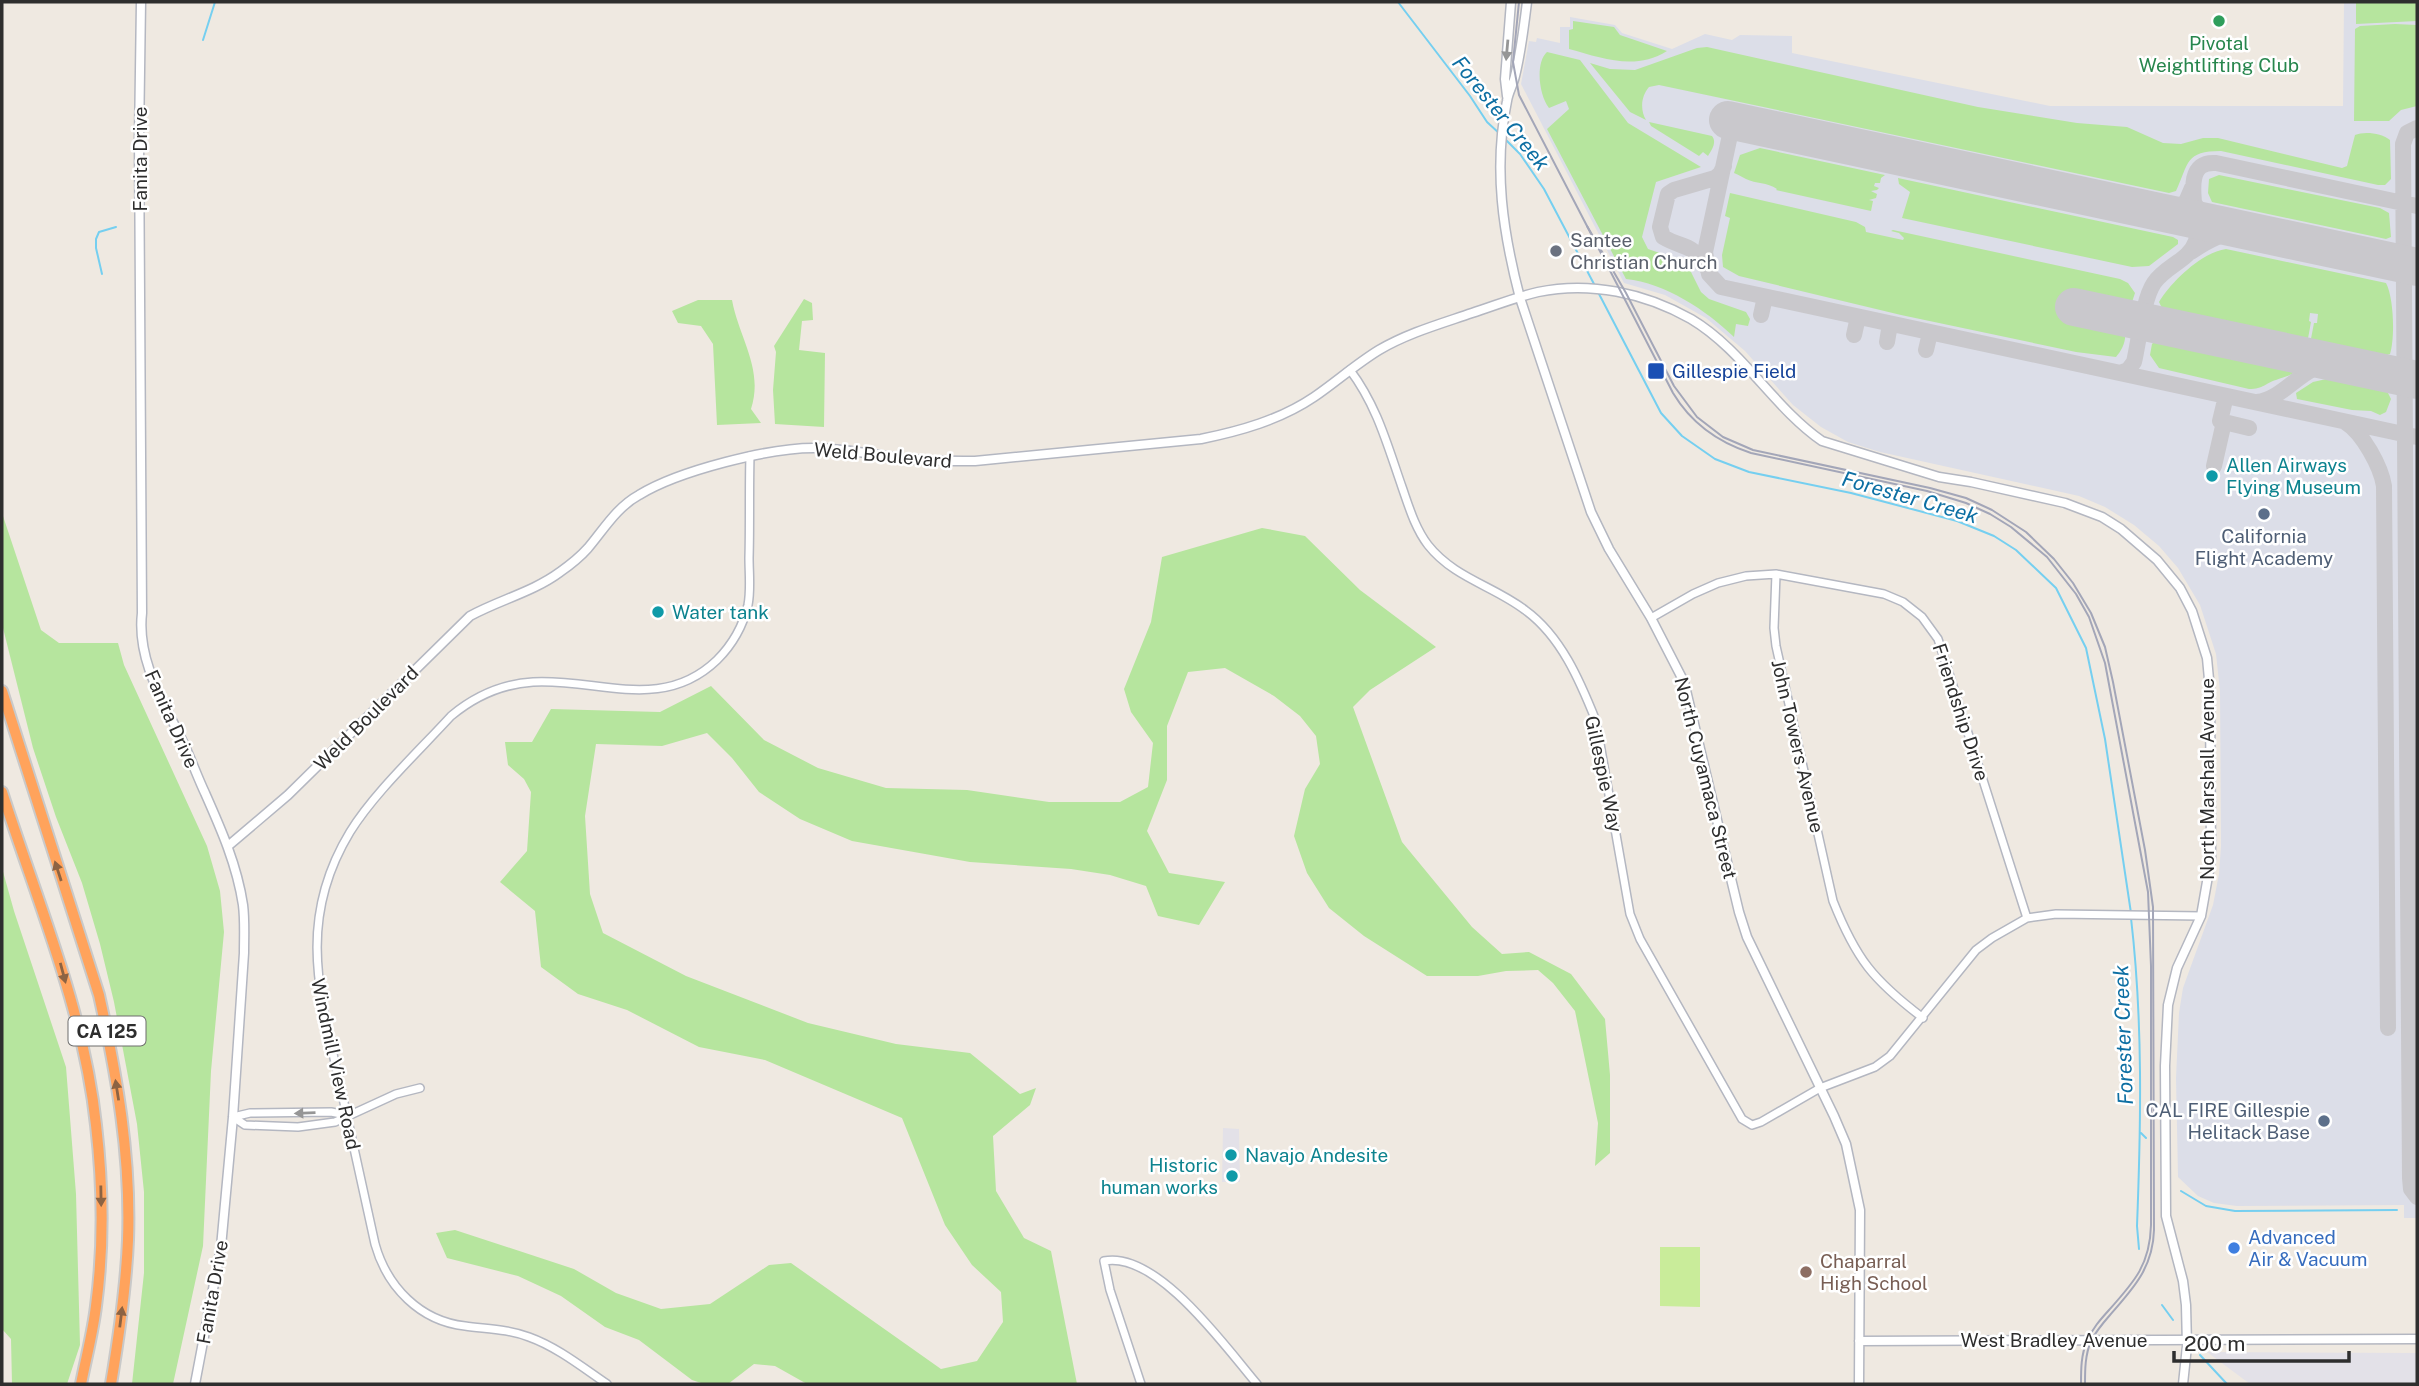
<svg xmlns="http://www.w3.org/2000/svg" width="2419" height="1386" font-family="'Public Sans',sans-serif">
  <rect width="100%" height="100%" fill="#efe9e1"/>
  <path fill="#e3e1e8" d="M 1223,1128 L 1239,1129 L 1240,1182 L 1222,1182 Z
    M 2207,1352 L 2417,1353 L 2417,1384 L 2250,1384 Z"/>
  <path fill="#dcdee8" d="M 2344,2 L 2417,2 L 2417,1218 L 2404,1218 L 2404,1205 L 2237,1206 L 2214,1203 L 2198,1196 L 2178,1177 L 2176,1078 L 2179,1013 L 2183,988 L 2213,905 L 2219,874 L 2221,846 L 2220,691 L 2216,654 L 2200,605 L 2178,568 L 2159,546 L 2134,525 L 2105,507 L 2079,496 L 1880,452 L 1848,442 L 1821,427 L 1793,405 L 1745,351 L 1706,318 L 1665,295 L 1624,283 L 1521,84 L 1529,41 L 1536,42 L 1537,38 L 1560,43 L 1560,27 L 1570,27 L 1570,17 L 1615,25 L 1622,33 L 1672,49 L 1705,34 L 1732,40 L 1740,35 L 1792,36 L 1792,53 L 2050,106 L 2343,106 Z"/>
  <path fill="#b6e59e" d="M 2356,2 L 2417,2 L 2417,21 L 2356,24 Z
    M 1573,21 L 1614,27 L 1620,35 L 1667,51 C 1635,71 1602,58 1569,49 L 1569,30 L 1573,29 Z
    M 2395,24 L 2417,25 L 2417,106 L 2401,110 L 2389,121 L 2354,121 L 2355,29 L 2360,26 Z
    M 1707,47 L 1978,107 L 2077,123 L 2127,127 L 2163,143 L 2181,144 L 2203,138 L 2218,138 L 2342,168 L 2347,166 L 2348,162 L 2355,135 C 2364,131 2382,133 2390,140 L 2391,179 L 2385,185 L 2378,185 L 2221,151 C 2185,151 2189,163 2176,191 L 2169,193 L 1659,85 L 1649,87 C 1641,96 1640,110 1646,120 L 1630,112 L 1590,63 L 1610,69 L 1635,70 L 1697,48 Z
    M 1547,52 L 1580,60 L 1628,123 L 1701,167 L 1656,182 L 1642,237 L 1648,249 L 1683,261 L 1689,268 L 1701,292 L 1709,299 L 1746,312 L 1750,319 L 1748,326 L 1736,324 L 1734,337 C 1706,310 1665,283 1626,279 L 1547,129 L 1569,109 L 1566,101 L 1549,108 C 1539,95 1535,63 1547,52 Z
    M 1649,122 L 1712,136 C 1717,142 1712,150 1708,156 L 1703,152 L 1699,156 L 1651,126 Z
    M 1760,148 L 1885,175 L 1881,178 L 1880,183 L 1875,183 L 1874,186 L 1879,188 L 1877,190 L 1871,191 L 1877,194 L 1876,198 L 1869,200 L 1873,201 L 1871,211 L 1776,190 L 1777,189 C 1767,182 1756,184 1746,179 C 1742,177 1739,175 1734,173 L 1740,155 Z
    M 2219,175 L 2380,208 L 2389,213 L 2391,237 L 2386,239 L 2212,202 L 2208,193 L 2209,179 Z
    M 1898,178 L 2173,237 L 2178,240 L 2178,244 L 2149,266 L 2132,267 L 1902,218 L 1910,192 L 1899,184 Z
    M 1730,193 L 1856,222 L 1865,227 L 1866,232 L 1903,240 L 1904,238 L 1899,233 L 1891,231 L 1893,230 L 2120,279 L 2128,283 L 2135,293 L 2131,305 L 2074,294 L 2072,296 L 2068,315 L 2072,319 L 2122,330 L 2125,333 C 2126,342 2122,350 2116,357 L 2076,352 L 1901,315 L 1739,276 L 1723,267 L 1722,255 L 1730,218 L 1725,216 Z
    M 2226,249 L 2386,283 C 2394,298 2395,339 2390,354 C 2370,363 2331,349 2310,344 L 2314,323 L 2317,323 L 2318,314 L 2310,313 L 2309,321 L 2311,322 L 2307,344 L 2164,312 L 2159,302 C 2171,282 2202,252 2226,249 Z
    M 804,299 L 812,303 L 813,320 L 802,321 L 799,350 L 825,353 L 824,427 L 775,424 L 773,390 L 776,352 L 774,346 Z
    M 698,300 L 732,300 C 739,338 764,369 751,409 L 761,423 L 717,425 L 713,344 L 701,326 L 678,323 L 672,311 Z
    M 2155,341 L 2168,341 L 2274,363 L 2297,371 C 2290,376 2284,377 2276,380 C 2265,383 2264,389 2249,389 L 2159,368 L 2150,355 L 2152,344 Z
    M 2331,378 L 2381,387 L 2387,391 L 2391,399 L 2386,412 L 2380,415 L 2371,411 L 2352,410 L 2297,399 L 2296,393 L 2313,382 Z
    M 2,513 L 41,630 L 59,643 L 118,643 L 124,665 L 207,846 L 220,891 L 224,932 L 211,1071 L 203,1246 L 173,1384 L 132,1384 L 144,1273 L 144,1192 L 137,1124 L 114,1002 L 100,944 L 82,883 L 56,817 L 33,748 L 2,624 Z
    M 1262,528 L 1305,536 L 1360,590 L 1436,647 L 1370,690 L 1353,707 L 1402,842 L 1472,927 L 1502,954 L 1529,952 L 1571,974 L 1605,1019 L 1610,1075 L 1610,1153 L 1595,1166 L 1598,1123 L 1575,1011 L 1553,983 L 1538,970 L 1506,971 L 1478,976 L 1427,976 L 1364,936 L 1329,908 L 1307,873 L 1294,836 L 1305,789 L 1320,764 L 1316,736 L 1300,716 L 1274,696 L 1225,668 L 1188,672 L 1167,726 L 1167,780 L 1147,831 L 1169,873 L 1225,882 L 1199,925 L 1158,916 L 1146,886 L 1110,875 L 1071,869 L 970,862 L 852,841 L 800,819 L 759,792 L 732,758 L 707,733 L 662,746 L 596,744 L 585,816 L 590,894 L 603,933 L 686,976 L 808,1023 L 896,1044 L 970,1053 L 1020,1094 L 1036,1088 L 1030,1105 L 993,1136 L 996,1191 L 1024,1238 L 1051,1251 L 1077,1384 L 807,1384 L 775,1366 L 754,1364 L 728,1384 L 704,1384 L 692,1380 L 639,1340 L 605,1327 L 561,1296 L 518,1276 L 447,1258 L 436,1233 L 455,1230 L 574,1269 L 616,1293 L 661,1309 L 710,1304 L 769,1265 L 791,1263 L 941,1369 L 977,1361 L 1003,1322 L 1001,1292 L 972,1265 L 945,1225 L 902,1118 L 765,1060 L 699,1047 L 627,1010 L 578,994 L 541,967 L 535,911 L 500,882 L 527,851 L 531,792 L 524,779 L 508,765 L 505,742 L 532,742 L 551,709 L 660,712 L 711,686 L 764,740 L 818,768 L 886,788 L 967,790 L 1049,802 L 1120,802 L 1148,787 L 1153,743 L 1131,712 L 1124,689 L 1151,622 L 1162,557 Z
    M 2,868 L 14,911 L 66,1067 L 76,1194 L 80,1345 L 67,1384 L 12,1384 L 11,1339 L 2,1329 Z"/>
  <path fill="#c9ec9a" d="M 1660,1247 L 1700,1247 L 1700,1307 L 1660,1306 Z"/>
  <g fill="none" stroke-linecap="round" stroke-linejoin="round">
    <path stroke="#75cff0" stroke-width="2" d="M 1398,2 L 1470,96 L 1487,122 L 1500,134
      M 203,40 L 215,2
      M 1506,140 L 1520,154 L 1544,189 L 1594,284
      M 102,274 L 96,248 L 96,239 L 99,232 L 116,227
      M 1598,292 L 1661,413 L 1682,436 L 1715,459 L 1749,472 L 1851,493 L 1957,521 L 1994,536 L 2016,550 L 2056,588 L 2086,648 L 2105,739 L 2131,913
      M 2131,918 C 2143,1021 2141,1123 2137,1226 L 2139,1249
      M 2141,1133 L 2146,1138
      M 2181,1191 L 2206,1206 L 2235,1211 L 2397,1210
      M 2162,1305 L 2173,1320
      M 2200,1355 L 2227,1384"/>
    <path stroke="#c9c8cc" stroke-width="16" d="M 1733,121 L 1705,252 L 1709,274 L 1721,287 L 2417,437
      M 2417,128 L 2407,133 L 2403,144 L 2410,1178 L 2411,1189 L 2417,1197
      M 2112,201 L 2168,212 L 2186,202 L 2192,188
      M 2195,204 C 2203,224 2222,224 2240,228
      M 2191,252 C 2236,221 2248,232 2298,243
      M 1706,267 C 1692,242 1683,249 1663,237 L 1660,227 L 1668,194 L 1674,190 L 1715,178 L 1720,174 L 1724,166
      M 1761,315 L 1765,297
      M 1854,335 L 1858,317
      M 1887,342 L 1890,324
      M 1926,350 L 1930,333
      M 2120,373 L 2128,370 L 2134,362 C 2139,341 2143,299 2154,283 C 2165,266 2190,260 2196,241 C 2202,221 2176,160 2216,163 L 2417,206
      M 2226,396 L 2220,421 L 2249,428
      M 2257,402 C 2284,399 2302,366 2330,364 C 2347,363 2383,374 2401,378
      M 2345,422 C 2363,433 2381,467 2384,486 L 2388,1028
      M 2214,466 L 2224,422"/>
    <path stroke="#c9c8cc" stroke-width="38" d="M 1728,120 L 2417,267
      M 2074,307 L 2417,380"/>
    <defs>
      <path id="tertiary" d="M 1350,370 C 1377,406 1387,444 1402,487 C 1409,507 1415,528 1428,545 C 1454,578 1494,586 1525,610 C 1561,636 1580,681 1596,721 L 1630,914 L 1640,939 L 1742,1119 L 1752,1125 L 1761,1122 L 1820,1088 L 1875,1067 L 1890,1056 L 1976,950 L 1992,938 L 2027,918 L 2056,914 L 2201,916
        M 1776,574 L 1774,628 L 1776,646 L 1833,901 C 1856,959 1873,980 1923,1018
        M 1651,618 L 1693,594 L 1718,583 L 1746,576 L 1776,574 L 1884,594 L 1903,602 L 1922,617 L 1938,639 L 2027,918
        M 233,1117 L 245,1125 L 298,1127 L 335,1122 L 396,1094 L 420,1088
        M 233,1117 L 250,1113 L 331,1112 L 346,1115
        M 607,1384 C 582,1367 557,1347 529,1337 C 508,1329 487,1329 465,1326 C 420,1321 387,1287 375,1244 C 364,1192 352,1141 341,1089 C 320,995 296,921 350,832 C 374,793 419,751 451,716 C 475,696 502,684 533,682 C 598,678 662,713 717,660 C 732,645 743,626 748,605 C 751,590 749,573 749,558 C 750,524 749,490 750,456
        M 1141,1384 L 1110,1290 L 1104,1261 C 1157,1250 1227,1349 1257,1384"/>
      <path id="secondary" d="M 141,2 L 139,139 L 142,613 C 137,657 160,696 179,734 C 189,753 196,774 205,793 C 221,829 237,865 243,905 C 245,921 244,937 244,953 L 233,1117 L 221,1247 L 195,1384
        M 1527,2 C 1524,27 1521,52 1515,76 C 1513,85 1508,93 1507,101 C 1493,168 1503,233 1520,298 L 1591,512 L 1609,549 L 1651,618 L 1684,682 L 1739,912 L 1747,937 L 1834,1116 L 1846,1144 L 1860,1210 L 1859,1384
        M 1507,96 L 1505,79 L 1511,2
        M 228,846 L 288,795 L 470,616 C 499,600 533,592 560,572 C 570,565 580,557 588,548 C 604,529 617,507 639,495 C 678,471 771,447 817,448 C 847,449 877,455 906,459 C 929,461 952,461 975,461 L 1201,439 C 1240,431 1280,420 1314,397 C 1336,382 1356,364 1379,350 C 1408,333 1440,324 1472,313 C 1494,306 1516,297 1538,292 C 1590,281 1645,293 1691,319 C 1743,350 1773,407 1822,441 L 1939,477 L 1971,482 L 2065,503 L 2102,517 L 2121,529 L 2157,560 L 2180,588 L 2192,611 L 2207,658 L 2210,690 L 2211,859 L 2201,916 L 2177,968 L 2168,1005 L 2165,1066 L 2166,1216 L 2183,1281 L 2186,1305 L 2187,1346 L 2183,1384
        M 1859,1341 L 2417,1339"/>
      <path id="motorway" d="M 2,691 L 99,995 C 117,1076 131,1157 128,1240 C 126,1289 119,1336 111,1384
        M 2,792 C 37,901 84,1010 96,1125 C 103,1185 104,1246 96,1306 C 93,1332 86,1358 81,1384"/>
    </defs>
    <use href="#tertiary" stroke="#b4b7c1" stroke-width="10"/>
    <use href="#secondary" stroke="#b4b7c1" stroke-width="11"/>
    <use href="#motorway" stroke="#c9c9c9" stroke-width="14"/>
    <use href="#tertiary" stroke="#fff" stroke-width="7"/>
    <use href="#secondary" stroke="#fff" stroke-width="8"/>
    <use href="#motorway" stroke="#ffa35c" stroke-width="10"/>
    <path stroke="#a3a6b8" stroke-width="2" d="M 1587,226 L 1673,393 C 1691,423 1717,442 1751,453 L 1927,491 L 1966,503 L 1990,514 L 2011,527 L 2047,557 L 2076,594 L 2089,617 L 2105,663 L 2148,892 L 2151,966 L 2151,1225 C 2150,1265 2134,1282 2109,1310 C 2100,1320 2092,1329 2087,1341 C 2081,1355 2081,1369 2081,1384"/>
    <path stroke="#a3a6b8" stroke-width="2" d="M 1519,2 L 1513,62 L 1519,95 L 1587,226 L 1626,293 L 1674,386 L 1697,417 L 1723,437 L 1753,450 L 1930,488 L 1966,498 L 1992,510 L 2026,532 L 2054,559 L 2073,583 L 2091,613 L 2105,647 L 2113,682 L 2145,850 L 2153,907 L 2154,1230 C 2153,1267 2134,1288 2110,1315 C 2103,1323 2096,1331 2091,1341 C 2085,1355 2085,1370 2085,1384"/>
  </g>
  <defs><path id="oneway-solid" d="M-6-.8H1V-3.2L6.5 0L1 3.2V.8H-6Z" transform="scale(1.75)"/></defs>
  <g fill="#969696">
    <use href="#oneway-solid" transform="translate(1507 50) rotate(95)"/>
    <use href="#oneway-solid" transform="translate(305 1113) rotate(178)"/>
  </g>
  <g fill="#8c6343">
    <use href="#oneway-solid" transform="translate(58 871) rotate(-108)"/>
    <use href="#oneway-solid" transform="translate(63 973) rotate(75)"/>
    <use href="#oneway-solid" transform="translate(117 1090) rotate(-99)"/>
    <use href="#oneway-solid" transform="translate(101 1196) rotate(89)"/>
    <use href="#oneway-solid" transform="translate(121 1317) rotate(-83)"/>
  </g>
  <circle fill="#2e9e5b" stroke="#fff" stroke-width="2.5" cx="2219" cy="21" r="7"/>
  <circle fill="#6b7280" stroke="#fff" stroke-width="2.5" cx="1556" cy="251" r="7"/>
  <rect fill="#1a4fb4" stroke="#fff" stroke-width="2.5" x="1647" y="362" width="18" height="18" rx="3.5"/>
  <g fill="#0f9aa8" stroke="#fff" stroke-width="2.5">
    <circle cx="2212" cy="476" r="7"/>
    <circle cx="658" cy="612" r="7"/>
    <circle cx="1231" cy="1155" r="7"/>
    <circle cx="1232" cy="1176" r="7"/>
  </g>
  <g fill="#5c6f8a" stroke="#fff" stroke-width="2.5">
    <circle cx="2264" cy="514" r="7"/>
    <circle cx="2324" cy="1121" r="7"/>
  </g>
  <circle fill="#3f7fe0" stroke="#fff" stroke-width="2.5" cx="2234" cy="1248" r="7"/>
  <circle fill="#8d6e63" stroke="#fff" stroke-width="2.5" cx="1806" cy="1272" r="7"/>
  <g text-anchor="middle" dominant-baseline="central" stroke-width="5" stroke-linejoin="round" paint-order="stroke">
    <rect fill="#fff" stroke="#6d6d6d" stroke-width="2" x="68.5" y="1016.5" width="77" height="29" rx="5"/>
    <g font-size="18" font-weight="bold" fill="#2e2e2e">
      <text x="107" y="1031">CA 125</text>
    </g>
    <g font-size="19" fill="#27864d" stroke="#fff">
      <text x="2219" y="43">Pivotal<tspan x="2219" dy="22">Weightlifting Club</tspan></text>
    </g>
    <g font-size="19" fill="#2e2e2e" stroke="#fff">
      <text transform="translate(140 159) rotate(-90)">Fanita Drive</text>
      <text transform="translate(883 455) rotate(5)">Weld Boulevard</text>
      <text transform="translate(1961 712) rotate(72)">Friendship Drive</text>
      <text transform="translate(366 718) rotate(-45)">Weld Boulevard</text>
      <text transform="translate(172 719) rotate(66)">Fanita Drive</text>
      <text transform="translate(1798 746) rotate(77)">John Towers Avenue</text>
      <text transform="translate(1604 774) rotate(78)">Gillespie Way</text>
      <text transform="translate(1706 778) rotate(76)">North Cuyamaca Street</text>
      <text transform="translate(2207 779) rotate(-90)">North Marshall Avenue</text>
      <text transform="translate(336 1064) rotate(78)">Windmill View Road</text>
      <text transform="translate(212 1292) rotate(-80)">Fanita Drive</text>
      <text x="2054" y="1340">West Bradley Avenue</text>
    </g>
    <g font-size="19" fill="#5b616d" stroke="#fff" text-anchor="start">
      <text x="1570" y="240">Santee<tspan x="1570" dy="22">Christian Church</tspan></text>
    </g>
    <g font-size="19" fill="#164399" stroke="#fff" text-anchor="start">
      <text x="1672" y="371">Gillespie Field</text>
    </g>
    <g font-size="19" fill="#0d838f" stroke="#fff" text-anchor="start">
      <text x="2226" y="465">Allen Airways<tspan x="2226" dy="22">Flying Museum</tspan></text>
      <text x="672" y="612">Water tank</text>
      <text x="1245" y="1155">Navajo Andesite</text>
      <text x="1218" y="1165" text-anchor="end">Historic<tspan x="1218" dy="22">human works</tspan></text>
    </g>
    <g font-size="19" fill="#4e5e75" stroke="#fff">
      <text x="2264" y="536">California<tspan x="2264" dy="22">Flight Academy</tspan></text>
      <text x="2310" y="1110" text-anchor="end">CAL FIRE Gillespie<tspan x="2310" dy="22">Helitack Base</tspan></text>
    </g>
    <g font-size="19" fill="#366cbe" stroke="#fff" text-anchor="start">
      <text x="2248" y="1237">Advanced<tspan x="2248" dy="22">Air &amp; Vacuum</tspan></text>
    </g>
    <g font-size="19" fill="#785e54" stroke="#fff" text-anchor="start">
      <text x="1820" y="1261">Chaparral<tspan x="1820" dy="22">High School</tspan></text>
    </g>
    <g font-size="21" font-style="italic" fill="#0d6fa3" stroke="#fff">
      <text transform="translate(1501 113) rotate(51)">Forester Creek</text>
      <text transform="translate(1910 497) rotate(16)">Forester Creek</text>
      <text transform="translate(2123 1035) rotate(-92)">Forester Creek</text>
    </g>
  </g>
  <rect width="2419" height="1386" fill="none" stroke="#2e2e2e" stroke-width="7"/>
  <path d="M2174 1351v10h175v-10" fill="none" stroke="#2e2e2e" stroke-width="3.5"/>
  <text x="2184" y="1351" font-size="21" fill="#2e2e2e" stroke="#ffffff" stroke-width="5" paint-order="stroke">200 m</text>
</svg>
